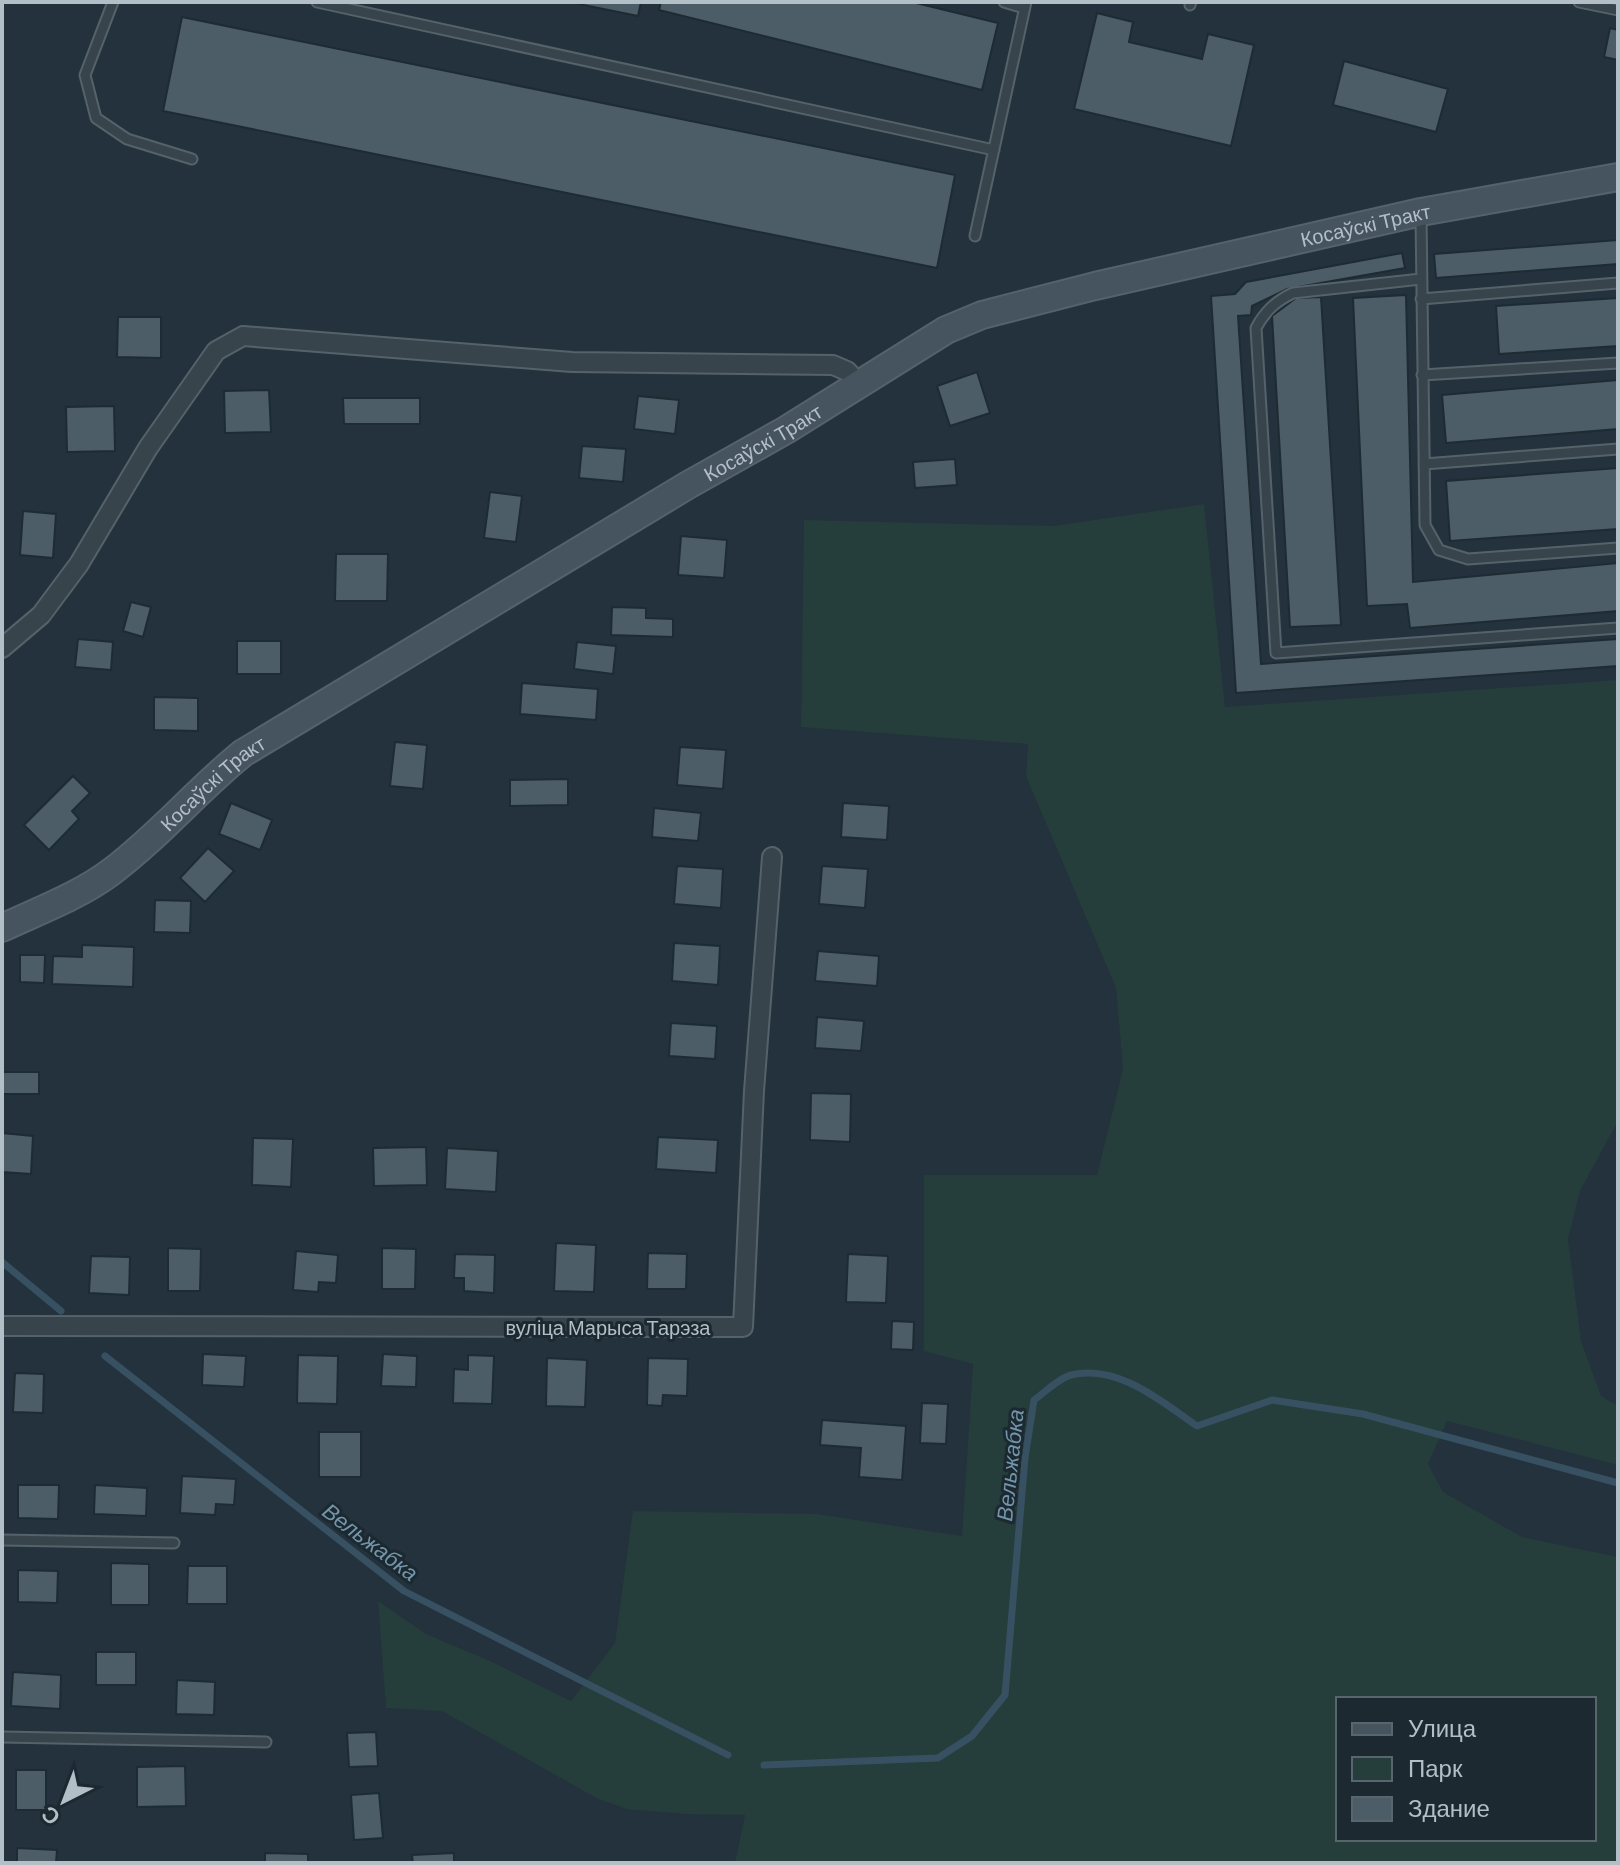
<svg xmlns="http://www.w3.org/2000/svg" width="1620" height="1865" font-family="Barlow,sans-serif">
  <rect width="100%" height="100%" fill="#23323c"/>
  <path fill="#253d3b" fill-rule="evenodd" d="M 1204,504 L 1225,707 L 1618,680 L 1618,1121 L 1580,1191 L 1568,1239 L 1581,1341 L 1601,1396 L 1618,1406 L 1618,1465 L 1447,1421 L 1428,1464 L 1443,1492 L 1522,1537 L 1618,1557 L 1618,1863 L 735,1863 L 745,1815 L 685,1814 L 627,1809 L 598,1799 L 442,1711 L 386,1708 L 378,1601 L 426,1634 L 488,1660 L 571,1701 L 615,1643 L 633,1511 L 817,1514 L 962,1536 L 973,1364 L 924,1351 L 924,1175 L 1097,1175 L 1123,1069 L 1116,988 L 1026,776 L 1028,744 L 801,727 L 804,520 L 1053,526 ZM 1338,1699 L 1594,1699 L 1594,1839 L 1338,1839 Z"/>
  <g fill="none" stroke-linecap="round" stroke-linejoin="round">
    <path stroke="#375162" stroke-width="7" d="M 2,1262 L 61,1311
      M 105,1356 L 404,1591 L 728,1755
      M 764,1765 L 938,1758 L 972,1736 L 1005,1695 L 1025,1458 L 1034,1400 C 1044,1393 1059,1378 1071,1375 C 1118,1364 1161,1401 1197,1426 L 1272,1400 L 1363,1414 L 1618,1483"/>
  </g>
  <path fill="#4c5d67" stroke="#1e2b33" stroke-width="2" d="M 569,2 L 641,2 L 638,16 Z
    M 661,2 L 912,2 L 998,23 L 982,90 L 659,10 Z
    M 1097,13 L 1133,22 L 1129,42 L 1202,59 L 1208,34 L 1254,45 L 1231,146 L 1074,109 Z
    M 182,17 L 955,175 L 937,268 L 163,111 Z
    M 1610,28 L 1618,30 L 1618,60 L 1604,57 Z
    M 1344,61 L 1448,89 L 1436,132 L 1333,105 Z
    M 1618,240 L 1618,264 L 1436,278 L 1434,254 Z
    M 1402,253 L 1405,268 L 1287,289 L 1252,306 L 1251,315 L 1238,316 L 1261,664 L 1618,639 L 1618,666 L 1236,693 L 1211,296 L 1235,294 L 1246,282 Z
    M 1406,295 L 1413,582 L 1618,563 L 1618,611 L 1410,628 L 1407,604 L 1367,606 L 1353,298 Z
    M 1321,297 L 1341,625 L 1290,627 L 1272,316 L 1296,298 Z
    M 1618,298 L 1618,346 L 1499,354 L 1496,306 Z
    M 118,317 L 161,317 L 161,358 L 117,357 Z
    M 977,372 L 990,413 L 950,426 L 937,386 Z
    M 1618,380 L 1618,429 L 1446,443 L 1442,395 Z
    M 269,390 L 271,432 L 225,433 L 224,391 Z
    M 638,396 L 679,400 L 675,434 L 634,429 Z
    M 343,398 L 420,398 L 420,424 L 344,424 Z
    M 114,406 L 115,451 L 67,452 L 66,407 Z
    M 582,446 L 626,449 L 623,482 L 579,478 Z
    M 955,459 L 957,485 L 915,488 L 913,462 Z
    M 1618,468 L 1618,529 L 1450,541 L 1446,481 Z
    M 490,492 L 522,496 L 516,542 L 484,538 Z
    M 23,511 L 56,514 L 53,558 L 20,555 Z
    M 681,536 L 727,540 L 724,578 L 678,575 Z
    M 336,554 L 388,554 L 387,601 L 335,601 Z
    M 131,602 L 151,607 L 143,637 L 123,631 Z
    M 612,607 L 646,608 L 646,618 L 673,619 L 673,637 L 611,635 Z
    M 78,639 L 113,642 L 111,670 L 75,667 Z
    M 237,641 L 281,641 L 281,674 L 237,674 Z
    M 577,642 L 616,646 L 613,674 L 574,669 Z
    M 522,683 L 598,689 L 596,720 L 520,714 Z
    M 154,697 L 198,698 L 198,731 L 154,730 Z
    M 395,742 L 427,745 L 423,789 L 390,786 Z
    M 680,747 L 726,750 L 723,789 L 677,785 Z
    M 73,776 L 90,793 L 72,811 L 79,819 L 49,850 L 24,825 Z
    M 568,779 L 568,805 L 510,806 L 510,780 Z
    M 231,803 L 272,820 L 260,850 L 219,834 Z
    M 843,803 L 889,806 L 887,840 L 841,837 Z
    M 654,808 L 701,813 L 698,841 L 652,837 Z
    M 208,848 L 234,871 L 205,902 L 180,878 Z
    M 677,866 L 723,869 L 721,908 L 674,904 Z
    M 822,866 L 868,869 L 865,908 L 819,904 Z
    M 155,900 L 191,901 L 190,933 L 154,932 Z
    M 674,943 L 720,946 L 718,985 L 672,981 Z
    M 82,945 L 134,947 L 133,987 L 52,984 L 53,956 L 82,957 Z
    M 818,951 L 879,956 L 877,986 L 815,981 Z
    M 20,955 L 45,955 L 44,983 L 20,982 Z
    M 817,1017 L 864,1021 L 861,1051 L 815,1048 Z
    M 671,1023 L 717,1026 L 715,1059 L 669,1056 Z
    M 2,1072 L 39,1072 L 39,1094 L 2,1094 Z
    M 811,1093 L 851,1094 L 850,1142 L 810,1140 Z
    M 2,1133 L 33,1136 L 31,1174 L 2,1172 Z
    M 658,1137 L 718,1140 L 716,1173 L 656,1169 Z
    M 253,1138 L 293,1139 L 291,1187 L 252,1185 Z
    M 426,1147 L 427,1185 L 374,1186 L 373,1148 Z
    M 447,1148 L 498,1151 L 496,1192 L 445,1189 Z
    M 556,1243 L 596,1245 L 594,1292 L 554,1291 Z
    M 168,1248 L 201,1249 L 200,1291 L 168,1291 Z
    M 382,1248 L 416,1249 L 415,1289 L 382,1289 Z
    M 296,1251 L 338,1255 L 336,1283 L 319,1282 L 318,1292 L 293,1290 Z
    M 648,1253 L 687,1254 L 686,1289 L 647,1289 Z
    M 455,1254 L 495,1255 L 494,1293 L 464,1291 L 464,1278 L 454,1278 Z
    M 848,1254 L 888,1256 L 886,1303 L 846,1302 Z
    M 91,1256 L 130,1257 L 129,1295 L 89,1293 Z
    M 892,1321 L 914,1322 L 913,1350 L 891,1349 Z
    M 203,1354 L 246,1356 L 244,1387 L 202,1385 Z
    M 383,1354 L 417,1356 L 416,1387 L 381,1386 Z
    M 298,1355 L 338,1356 L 337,1404 L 297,1403 Z
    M 468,1355 L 494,1356 L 492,1404 L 453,1403 L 454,1369 L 468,1370 Z
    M 547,1358 L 587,1360 L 585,1407 L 546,1406 Z
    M 648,1358 L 688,1359 L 687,1396 L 663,1395 L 662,1406 L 647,1405 Z
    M 15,1373 L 44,1374 L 43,1413 L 13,1412 Z
    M 922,1403 L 948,1404 L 946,1444 L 920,1443 Z
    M 822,1420 L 906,1426 L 902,1480 L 859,1477 L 861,1448 L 820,1445 Z
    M 319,1432 L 361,1432 L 361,1477 L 319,1477 Z
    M 182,1476 L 236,1479 L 234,1505 L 216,1504 L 215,1515 L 180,1513 Z
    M 18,1485 L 59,1485 L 58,1519 L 18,1518 Z
    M 95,1485 L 147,1488 L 146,1516 L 94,1514 Z
    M 111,1563 L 149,1564 L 149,1605 L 111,1605 Z
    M 188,1566 L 227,1566 L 227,1604 L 187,1604 Z
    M 18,1570 L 58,1571 L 57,1603 L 18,1602 Z
    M 96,1652 L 136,1652 L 136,1685 L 96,1685 Z
    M 13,1672 L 61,1675 L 60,1709 L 11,1706 Z
    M 177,1680 L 215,1682 L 214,1715 L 176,1714 Z
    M 376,1732 L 378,1766 L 349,1767 L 347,1733 Z
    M 185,1766 L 186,1806 L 137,1807 L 137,1767 Z
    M 16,1770 L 46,1770 L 46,1810 L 16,1810 Z
    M 379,1793 L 383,1838 L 354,1840 L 351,1795 Z
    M 17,1848 L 57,1850 L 56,1863 L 17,1863 Z
    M 265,1853 L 308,1854 L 308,1863 L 265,1863 Z
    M 454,1853 L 454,1863 L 413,1863 L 412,1855 Z"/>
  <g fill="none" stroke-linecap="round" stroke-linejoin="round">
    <defs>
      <path id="service" d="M 113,2 L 85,75 L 96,118 L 127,139 L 192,159
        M 317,2 L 994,150
        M 1004,2 L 1024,8
        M 1579,2 L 1618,10
        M 1190,5 L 1191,2
        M 1421,215 L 1425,525 L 1439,550 L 1468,559 L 1618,548
        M 975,236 L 1026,2
        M 1421,279 L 1293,293 C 1276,301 1265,311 1256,328 L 1276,653 L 1618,628
        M 1421,299 L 1618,283
        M 1422,375 L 1618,363
        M 1424,464 L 1618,449
        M 2,1540 L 174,1543
        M 2,1737 L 266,1742"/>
      <path id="minor" d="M 2,648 L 41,615 L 79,564 L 148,448 L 216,351 L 243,336 L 572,362 L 833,365 L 847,371 L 860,385
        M 2,1326 L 743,1327 L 754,1091 L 772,857"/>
      <g id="secondary">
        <path id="s1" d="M 2,928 C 38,911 79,896 111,872 C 159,836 197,790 243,753 L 688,485 L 786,430 L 946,330 L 982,315 L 1095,286 L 1421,212 L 1618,177"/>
      </g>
    </defs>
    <use href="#service" stroke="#55626a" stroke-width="13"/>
    <use href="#minor" stroke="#55626a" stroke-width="22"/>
    <use href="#secondary" stroke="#55626a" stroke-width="30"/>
    <use href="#service" stroke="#37444c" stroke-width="9"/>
    <use href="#minor" stroke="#37444c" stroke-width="18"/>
    <use href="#secondary" stroke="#45545f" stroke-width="26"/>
  </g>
  <g text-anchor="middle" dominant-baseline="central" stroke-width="6" stroke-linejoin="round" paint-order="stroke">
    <g font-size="20" fill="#b3bfc7" stroke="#1c2931">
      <text stroke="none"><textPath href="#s1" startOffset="1554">Косаўскі Тракт</textPath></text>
      <text stroke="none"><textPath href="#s1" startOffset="906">Косаўскі Тракт</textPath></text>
      <text stroke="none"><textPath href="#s1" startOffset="258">Косаўскі Тракт</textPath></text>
      <text x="608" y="1327">вуліца Марыса Тарэза</text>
    </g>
    <g font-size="22" font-style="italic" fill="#7396aa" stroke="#1c2931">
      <text transform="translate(1009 1465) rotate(-84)">Вельжабка</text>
      <text transform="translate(371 1541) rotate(37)">Вельжабка</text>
    </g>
  </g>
  <rect width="1620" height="1865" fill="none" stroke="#b3bfc7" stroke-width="8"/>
  <rect x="1336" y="1697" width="260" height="144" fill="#1c2931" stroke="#58656d" stroke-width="2"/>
  <rect x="1352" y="1723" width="40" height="12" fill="#45545f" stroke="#58656d" stroke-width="2"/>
  <text x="1408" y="1737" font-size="24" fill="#b3bfc7">Улица</text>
  <rect x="1352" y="1757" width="40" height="24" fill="#253d3b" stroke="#58656d" stroke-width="2"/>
  <text x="1408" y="1777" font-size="24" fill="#b3bfc7">Парк</text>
  <rect x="1352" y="1797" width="40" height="24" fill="#4c5d67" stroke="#58656d" stroke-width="2"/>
  <text x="1408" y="1817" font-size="24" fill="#b3bfc7">Здание</text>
  <g transform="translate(64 1801) rotate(222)" stroke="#1c2931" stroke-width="6" paint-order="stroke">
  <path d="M0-6L14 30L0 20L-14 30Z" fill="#b3bfc7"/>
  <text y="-12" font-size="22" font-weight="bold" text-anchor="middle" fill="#b3bfc7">С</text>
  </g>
</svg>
